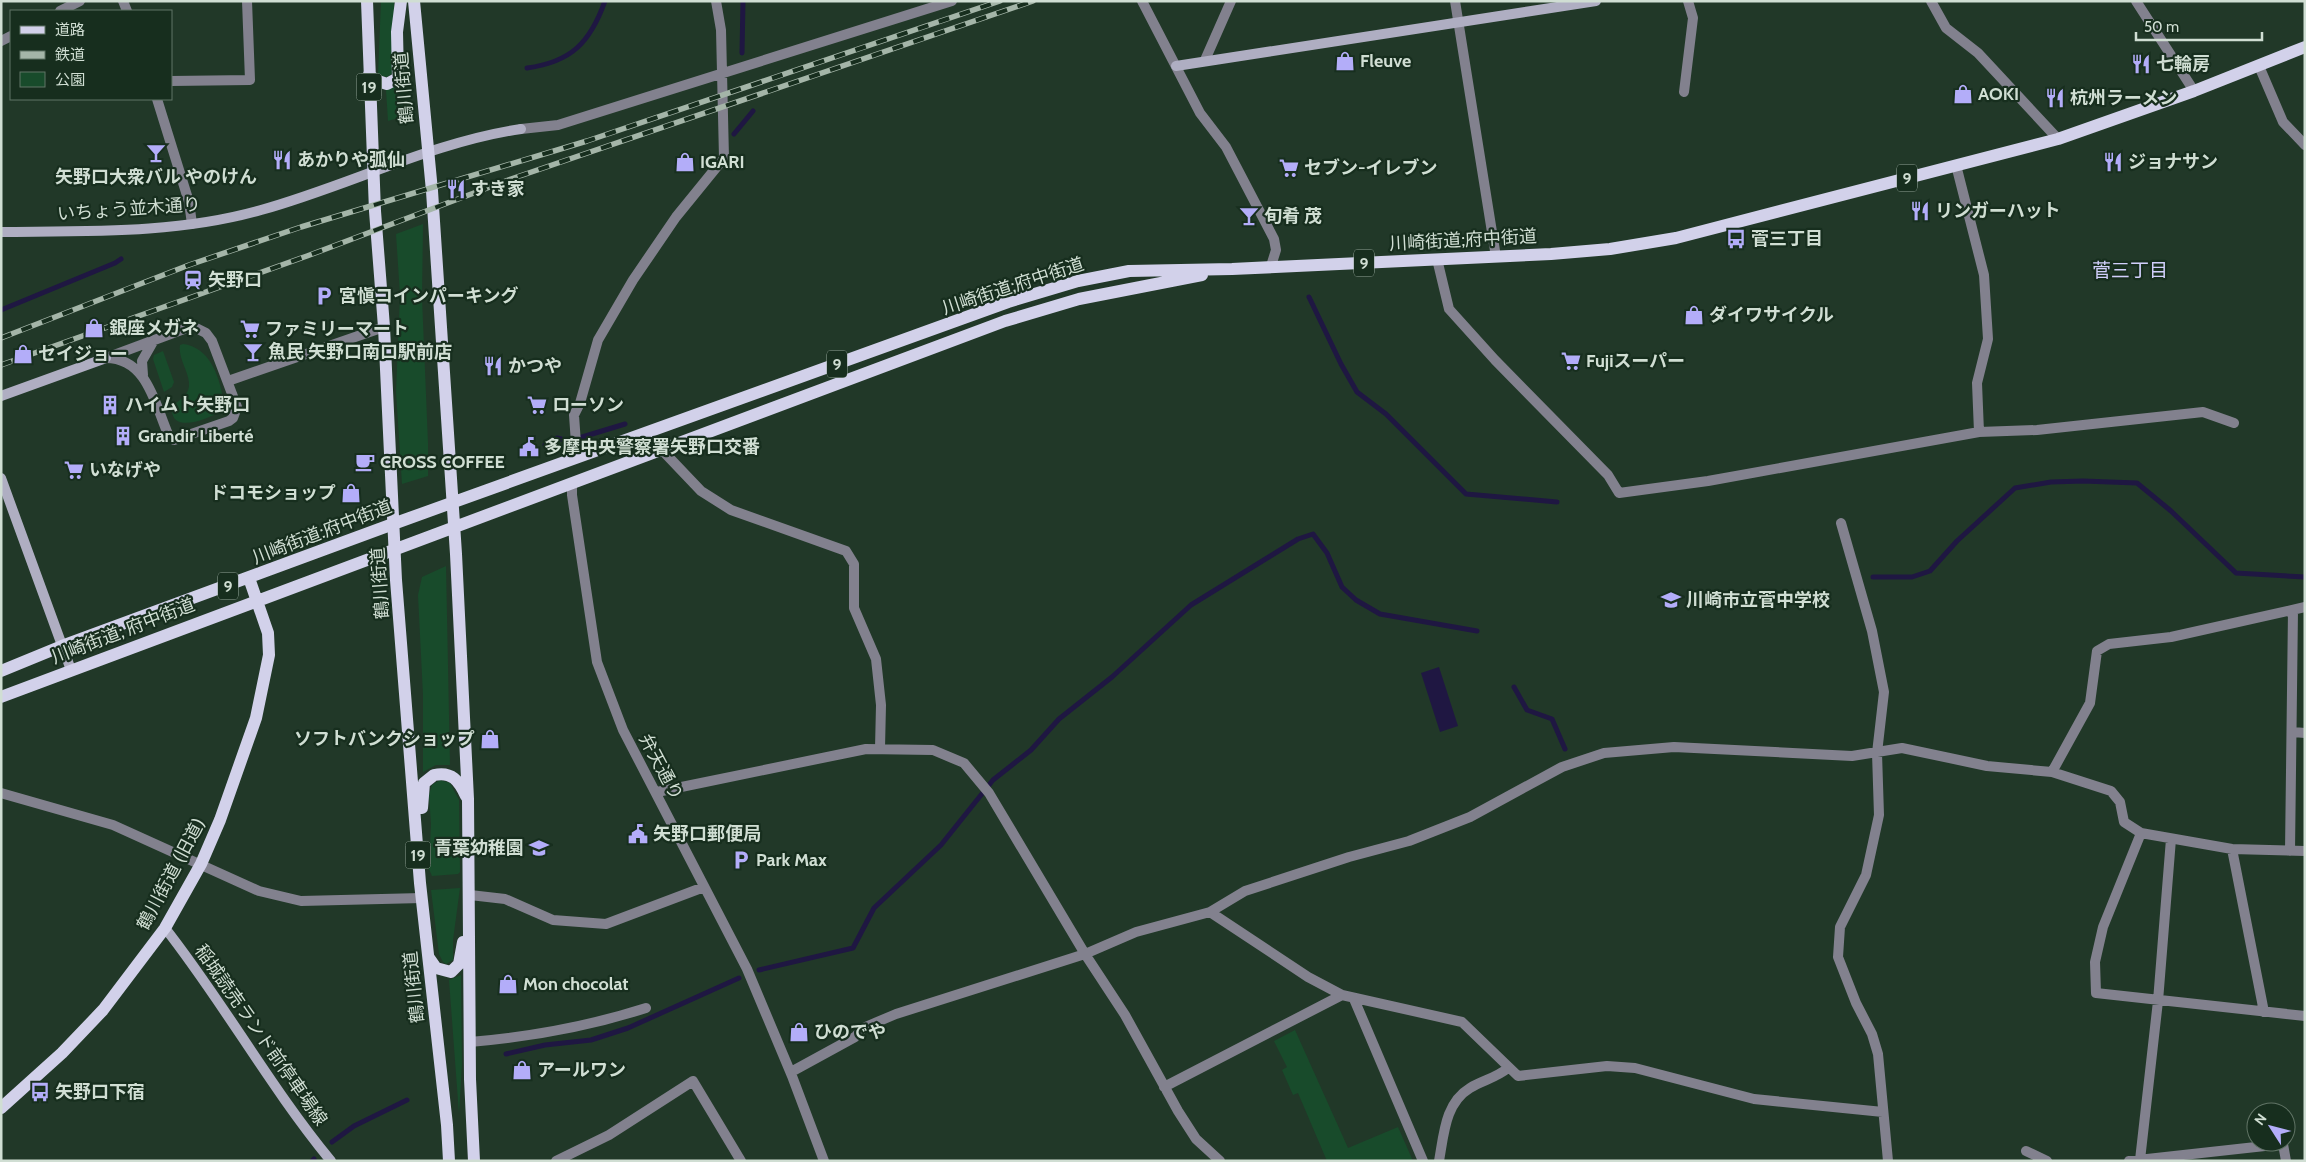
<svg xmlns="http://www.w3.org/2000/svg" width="2306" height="1162" font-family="Cabin,'Noto Sans JP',sans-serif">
  <rect width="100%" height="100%" fill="#213828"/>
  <path fill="#184b2b" d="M 381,1 L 394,1 L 393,73 L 387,77 L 378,75 Z
    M 403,80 L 405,116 L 388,121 L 386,90 Z
    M 423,224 L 422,298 L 428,443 L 428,476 L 402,484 L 396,392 L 400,295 L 396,234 Z
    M 183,344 C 209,347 219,375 223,398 L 218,412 C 209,419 173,433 172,411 C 171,401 190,400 189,383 C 188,370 178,358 180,345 Z
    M 163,351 L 174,382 L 172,387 L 164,392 L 153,359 L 154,355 Z
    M 446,566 L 450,765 L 436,765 L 423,772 L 423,695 L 418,595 L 422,577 Z
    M 440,780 L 450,783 L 459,800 L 460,872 L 458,874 L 432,876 L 429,869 L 431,824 L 429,795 L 432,785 Z
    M 460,888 L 453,940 L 453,960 L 446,964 L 443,962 L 439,954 L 431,890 Z
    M 461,975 L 462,1064 L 459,1114 L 449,980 Z
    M 1295,1030 L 1348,1148 L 1398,1127 L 1413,1161 L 1327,1161 L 1298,1093 L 1293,1095 L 1282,1070 L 1287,1067 L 1274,1041 Z"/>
  <path fill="#1f1742" d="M 1439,667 L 1458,726 L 1440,732 L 1421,673 Z"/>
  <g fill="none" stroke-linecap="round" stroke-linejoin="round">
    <path stroke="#1f1742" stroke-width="5" d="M 742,53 L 743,1
      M 527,68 C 571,62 590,43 605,1
      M 734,134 L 753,111
      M 1309,297 L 1341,364 L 1357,392 L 1386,414 L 1466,494 L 1557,502
      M 1,310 L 115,263 L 121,259
      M 545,445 L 557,438 L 569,441 L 625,424
      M 1873,577 L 1912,577 L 1930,571 L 1957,541 L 2015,488 L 2051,482 L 2083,481 L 2137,483 L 2171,511 L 2236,573 L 2305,577
      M 1514,687 L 1527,710 L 1552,719 L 1565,749
      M 759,970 L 853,948 L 874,908 L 941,845 L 993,780 L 1031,750 L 1059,719 L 1112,677 L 1191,605 L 1298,539 L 1313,534 L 1327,553 L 1342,587 L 1356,600 L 1380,614 L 1477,631
      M 506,1054 L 545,1045 L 591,1040 L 628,1028 L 739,978
      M 332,1142 L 354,1126 L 407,1100
      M 312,1161 L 314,1159"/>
    <path stroke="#82818e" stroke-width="10" d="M 123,1 L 127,11
      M 1142,1 L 1200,113 L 1226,147 L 1274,239 L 1276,250 L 1271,266
      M 1455,1 L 1496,257
      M 1931,1 L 1946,28 L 1978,53 L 2058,139
      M 2136,1 L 2194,91
      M 60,11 L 80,1
      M 1,41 L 11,36
      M 1205,60 L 1231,1
      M 2259,66 L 2283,122 L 2305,145
      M 171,81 L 250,80 L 247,1
      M 1684,92 L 1693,18 L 1688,1
      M 157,99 L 189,202 L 192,224
      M 521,129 L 558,125 L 952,1
      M 1956,165 L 1984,275 L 1988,339 L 1977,383 L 1979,432
      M 1437,259 L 1449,309 L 1495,360 L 1608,475 L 1619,493 L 1708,481 L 1979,432 L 2037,430 L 2203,412 L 2234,423
      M 192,326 L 206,333 L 212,341 L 237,407 L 233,418 L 229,421 L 174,440 L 168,434 C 155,404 147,358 106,358 Z
      M 143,375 L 142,361 L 154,340
      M 228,381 L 384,327
      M 661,449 L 701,491 L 731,510 L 846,551 L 854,564 L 854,608 L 876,659 L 881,705 L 880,748
      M 577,458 L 574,415 L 580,403 L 598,340 L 633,280 L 676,217 L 724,158 L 721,30 L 716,1
      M 572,483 L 572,495 L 597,662 L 623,730 L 747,969 L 792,1076 L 824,1161
      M 1841,523 L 1872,631 L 1884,692 L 1877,753 L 1879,815 L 1866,875 L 1840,927 L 1838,957 L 1856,1003 L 1872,1034 L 1878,1054 L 1888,1161
      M 2293,732 L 2305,733
      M 2052,772 L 2090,703 L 2097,651 L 2109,644 L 2171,637 L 2305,607
      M 657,792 L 866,749 L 933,750 L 964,763 L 989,793 L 1085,954 L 1125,1015 L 1178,1111 L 1196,1139 L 1220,1161
      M 1,793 L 113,825 L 259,891 L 301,901 L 422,898
      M 2141,833 L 2103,927 L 2095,962 L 2096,993 L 2305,1016
      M 2232,849 L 2264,1012
      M 2290,851 L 2293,610
      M 470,895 L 505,899 L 553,920 L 606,924 L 704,887
      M 1210,912 L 1308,977 L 1342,995 L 1462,1022 L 1518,1076 L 1607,1066 L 1635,1068 L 1754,1099 L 1883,1112
      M 1354,999 L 1423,1161
      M 470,1042 C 529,1037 590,1026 646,1008
      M 791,1072 L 855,1037 L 863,1028 L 896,1014 L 1085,954 L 1136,932 L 1210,912 L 1245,891 L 1349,857 L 1409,841 L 1470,817 L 1562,767 L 1604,753 L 1674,747 L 1852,756 L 1902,748 L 1987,766 L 2052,772 L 2111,791 L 2120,802 L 2124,822 L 2141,833 L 2232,849 L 2305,851
      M 1164,1087 L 1342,995
      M 2026,1151 L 2047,1161
      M 2140,1160 L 2158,1001 L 2171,839
      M 556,1161 L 609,1135 L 693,1081 L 741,1161
      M 1439,1161 C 1444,1134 1445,1103 1470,1088 C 1483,1080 1496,1078 1508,1068
      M 2129,1161 L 2283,1144 L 2286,1161"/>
    <path stroke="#afaec2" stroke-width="10" d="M 1176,66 L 1596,1
      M 1,232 C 88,231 177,234 261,210 C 348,186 432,142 521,129
      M 1,396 L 106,358
      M 1,478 L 71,670
      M 165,928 C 224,1003 270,1087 331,1161"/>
    <path stroke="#d2d1ea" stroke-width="12" d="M 367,1 L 375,211 L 384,327 L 396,580 L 420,883 L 447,1125 L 449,1161
      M 414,1 L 432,191 L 456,554 L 468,799 L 470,1079 L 474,1161
      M 369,74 L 375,80 L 387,84 L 398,78 L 397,32 L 401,1
      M 1,671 L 62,646 L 393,524 L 1008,302 L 1078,281 L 1129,271 L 1232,269 L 1551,254 L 1610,249 L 1676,238 L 2058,139 L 2194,91 L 2305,47
      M 1,697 L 1005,321 L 1079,299 L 1202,275
      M 422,808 L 424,783 L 434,775 C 452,771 459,781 466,796
      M 429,958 L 436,968 L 451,972 L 459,964 L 463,942
      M 1,1108 L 62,1053 L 103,1010 L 165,928 L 201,864 L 220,820 L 256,718 L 269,655 L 268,633 L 249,578"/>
    <defs>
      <path id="rail" d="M 1,338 L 189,265 L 301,227 L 587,141 L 1000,1
        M 1,365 L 307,256 L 511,179 L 1033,1"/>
    </defs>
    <use href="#rail" stroke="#a4b5a8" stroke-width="5.5"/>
    <use href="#rail" stroke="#172e1e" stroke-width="4" stroke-dasharray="11" stroke-linecap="butt"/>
  </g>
  <defs>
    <symbol id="shop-bare" viewBox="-9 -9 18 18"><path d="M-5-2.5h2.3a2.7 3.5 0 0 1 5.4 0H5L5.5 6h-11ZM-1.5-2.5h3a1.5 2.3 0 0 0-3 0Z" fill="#b3adf9" stroke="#172e1e" stroke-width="2.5" paint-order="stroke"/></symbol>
    <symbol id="restaurant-bare" viewBox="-9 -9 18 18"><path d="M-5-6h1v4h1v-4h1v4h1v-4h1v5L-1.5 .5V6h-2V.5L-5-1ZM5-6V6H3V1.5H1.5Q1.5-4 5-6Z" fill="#b3adf9" stroke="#172e1e" stroke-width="2.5" paint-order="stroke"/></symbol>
    <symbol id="bar-bare" viewBox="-9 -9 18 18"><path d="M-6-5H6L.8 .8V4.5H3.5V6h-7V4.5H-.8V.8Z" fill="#b3adf9" stroke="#172e1e" stroke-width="2.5" paint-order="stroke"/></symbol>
    <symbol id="supermarket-bare" viewBox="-9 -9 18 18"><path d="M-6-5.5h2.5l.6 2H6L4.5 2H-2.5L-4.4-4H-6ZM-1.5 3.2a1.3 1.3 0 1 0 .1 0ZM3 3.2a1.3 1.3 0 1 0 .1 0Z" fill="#b3adf9" stroke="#172e1e" stroke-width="2.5" paint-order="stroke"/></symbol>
    <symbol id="bus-bare" viewBox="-9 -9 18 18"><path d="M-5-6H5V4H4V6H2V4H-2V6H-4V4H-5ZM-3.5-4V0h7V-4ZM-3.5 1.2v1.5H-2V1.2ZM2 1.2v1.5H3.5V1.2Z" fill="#b3adf9" stroke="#172e1e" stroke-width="2.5" paint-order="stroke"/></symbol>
    <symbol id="station-bare" viewBox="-9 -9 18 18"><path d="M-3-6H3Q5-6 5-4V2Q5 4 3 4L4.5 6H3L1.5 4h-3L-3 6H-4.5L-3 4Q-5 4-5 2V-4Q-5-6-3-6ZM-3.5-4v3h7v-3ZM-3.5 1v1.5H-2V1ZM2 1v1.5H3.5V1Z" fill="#b3adf9" stroke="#172e1e" stroke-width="2.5" paint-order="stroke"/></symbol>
    <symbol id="parking-bare" viewBox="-9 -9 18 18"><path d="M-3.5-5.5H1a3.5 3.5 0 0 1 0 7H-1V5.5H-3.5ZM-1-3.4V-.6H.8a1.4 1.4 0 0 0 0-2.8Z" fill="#b3adf9" stroke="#172e1e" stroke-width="2.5" paint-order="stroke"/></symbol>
    <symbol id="building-bare" viewBox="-9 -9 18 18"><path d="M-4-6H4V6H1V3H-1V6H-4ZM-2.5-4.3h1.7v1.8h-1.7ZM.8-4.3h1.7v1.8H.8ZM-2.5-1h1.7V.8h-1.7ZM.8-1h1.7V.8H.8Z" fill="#b3adf9" stroke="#172e1e" stroke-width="2.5" paint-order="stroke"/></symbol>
    <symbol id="civic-bare" viewBox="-9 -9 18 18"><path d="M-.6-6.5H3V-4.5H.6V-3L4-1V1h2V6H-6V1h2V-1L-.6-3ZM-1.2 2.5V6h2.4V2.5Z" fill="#b3adf9" stroke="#172e1e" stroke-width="2.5" paint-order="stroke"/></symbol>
    <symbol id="cafe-bare" viewBox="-9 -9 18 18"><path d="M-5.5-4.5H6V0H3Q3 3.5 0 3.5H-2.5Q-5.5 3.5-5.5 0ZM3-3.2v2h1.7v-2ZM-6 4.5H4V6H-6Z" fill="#b3adf9" stroke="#172e1e" stroke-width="2.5" paint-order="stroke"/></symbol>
    <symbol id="school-bare" viewBox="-9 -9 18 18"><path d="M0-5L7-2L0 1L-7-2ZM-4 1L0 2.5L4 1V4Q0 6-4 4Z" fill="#b3adf9" stroke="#172e1e" stroke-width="2.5" paint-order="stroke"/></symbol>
  </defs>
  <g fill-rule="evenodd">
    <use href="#shop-bare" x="1331" y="47" width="28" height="28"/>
    <use href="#restaurant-bare" x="2127" y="50" width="28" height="28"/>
    <use href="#shop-bare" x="1949" y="80" width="28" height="28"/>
    <use href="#restaurant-bare" x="2041" y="84" width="28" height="28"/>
    <use href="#bar-bare" x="142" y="139" width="28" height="28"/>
    <use href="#restaurant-bare" x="268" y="146" width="28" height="28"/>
    <use href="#shop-bare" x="671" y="148" width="28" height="28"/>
    <use href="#restaurant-bare" x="2099" y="148" width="28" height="28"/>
    <use href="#supermarket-bare" x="1275" y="154" width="28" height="28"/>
    <use href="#restaurant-bare" x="442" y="175" width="28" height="28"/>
    <use href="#restaurant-bare" x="1906" y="197" width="28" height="28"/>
    <use href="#bar-bare" x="1235" y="202" width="28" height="28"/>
    <use href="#bus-bare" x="1722" y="225" width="28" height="28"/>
    <use href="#station-bare" x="179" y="266" width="28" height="28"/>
    <use href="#parking-bare" x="310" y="282" width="28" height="28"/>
    <use href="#shop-bare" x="1680" y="301" width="28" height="28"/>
    <use href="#shop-bare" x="80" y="314" width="28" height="28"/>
    <use href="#supermarket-bare" x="236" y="315" width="28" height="28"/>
    <use href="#bar-bare" x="239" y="338" width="28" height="28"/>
    <use href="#shop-bare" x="9" y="340" width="28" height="28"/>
    <use href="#supermarket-bare" x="1557" y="347" width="28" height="28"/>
    <use href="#restaurant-bare" x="479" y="352" width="28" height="28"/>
    <use href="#building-bare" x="96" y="391" width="28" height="28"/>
    <use href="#supermarket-bare" x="523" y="391" width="28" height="28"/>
    <use href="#building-bare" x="109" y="422" width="28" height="28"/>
    <use href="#civic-bare" x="515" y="433" width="28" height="28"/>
    <use href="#cafe-bare" x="351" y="448" width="28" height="28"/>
    <use href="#supermarket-bare" x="60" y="456" width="28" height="28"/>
    <use href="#shop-bare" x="337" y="479" width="28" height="28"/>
    <use href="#school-bare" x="1657" y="586" width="28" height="28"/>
    <use href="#shop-bare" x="476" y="725" width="28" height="28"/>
    <use href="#civic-bare" x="624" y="820" width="28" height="28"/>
    <use href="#school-bare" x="525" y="834" width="28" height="28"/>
    <use href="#parking-bare" x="727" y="846" width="28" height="28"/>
    <use href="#shop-bare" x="494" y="970" width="28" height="28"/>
    <use href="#shop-bare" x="785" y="1018" width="28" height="28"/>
    <use href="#shop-bare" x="508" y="1056" width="28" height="28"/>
    <use href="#bus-bare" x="26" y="1078" width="28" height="28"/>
  </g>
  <g text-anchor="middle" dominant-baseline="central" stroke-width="4.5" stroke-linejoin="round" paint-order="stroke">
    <g fill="#172e1e" stroke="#98a99d" stroke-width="1">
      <rect x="356.5" y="73.5" width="25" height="27" rx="4"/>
      <rect x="1897" y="164.5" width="20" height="27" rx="4"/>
      <rect x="1354" y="249.5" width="20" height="27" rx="4"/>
      <rect x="827" y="350.5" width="20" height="27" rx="4"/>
      <rect x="218" y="572.5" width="20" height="27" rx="4"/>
      <rect x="405.5" y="841.5" width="25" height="27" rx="4"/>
    </g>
    <g font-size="16" font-weight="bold" fill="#d0ded3">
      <text x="369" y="87">19</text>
      <text x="1907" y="178">9</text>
      <text x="1364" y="263">9</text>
      <text x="837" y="364">9</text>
      <text x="228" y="586">9</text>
      <text x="418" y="855">19</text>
    </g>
    <g font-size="18" font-weight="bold" fill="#d0ded3" stroke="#172e1e" text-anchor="start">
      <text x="1360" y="61">Fleuve</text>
      <text x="2156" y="64">七輪房</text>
      <text x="1978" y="94">AOKI</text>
      <text x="2070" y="98">杭州ラーメン</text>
      <text x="297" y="160">あかりや弧仙</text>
      <text x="700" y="162">IGARI</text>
      <text x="2128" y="162">ジョナサン</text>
      <text x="1304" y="168">セブン-イレブン</text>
      <text x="156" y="177" text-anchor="middle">矢野口大衆バル やのけん</text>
      <text x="471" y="189">すき家</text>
      <text x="1935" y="211">リンガーハット</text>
      <text x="1264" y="216">旬肴 茂</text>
      <text x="1751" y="239">菅三丁目</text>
      <text x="208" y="280">矢野口</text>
      <text x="339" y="296">宮愼コインパーキング</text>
      <text x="1709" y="315">ダイワサイクル</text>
      <text x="109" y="328">銀座メガネ</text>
      <text x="265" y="329">ファミリーマート</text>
      <text x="268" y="352">魚民 矢野口南口駅前店</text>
      <text x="38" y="354">セイジョー</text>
      <text x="1586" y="361">Fujiスーパー</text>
      <text x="508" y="366">かつや</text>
      <text x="125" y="405">ハイムト矢野口</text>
      <text x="552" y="405">ローソン</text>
      <text x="138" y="436">Grandir Liberté</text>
      <text x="544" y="447">多摩中央警察署矢野口交番</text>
      <text x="380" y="462">CROSS COFFEE</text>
      <text x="89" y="470">いなげや</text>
      <text x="336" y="493" text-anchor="end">ドコモショップ</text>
      <text x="1686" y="600">川崎市立菅中学校</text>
      <text x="475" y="739" text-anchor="end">ソフトバンクショップ</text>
      <text x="653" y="834">矢野口郵便局</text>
      <text x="524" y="848" text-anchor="end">青葉幼稚園</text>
      <text x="756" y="860">Park Max</text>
      <text x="523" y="984">Mon chocolat</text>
      <text x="814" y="1032">ひのでや</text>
      <text x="537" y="1070">アールワン</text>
      <text x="55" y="1092">矢野口下宿</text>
    </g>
    <g font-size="18" fill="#d0ded3" stroke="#172e1e">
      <text transform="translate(404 88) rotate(-95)">鶴川街道</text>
      <text transform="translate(129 209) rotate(-4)">いちょう並木通り</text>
      <text transform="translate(1463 240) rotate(-3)">川崎街道;府中街道</text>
      <text transform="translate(1013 286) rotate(-18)">川崎街道;府中街道</text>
      <text transform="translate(322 532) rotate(-21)">川崎街道:府中街道</text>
      <text transform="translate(380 583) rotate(-94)">鶴川街道</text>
      <text transform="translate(123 631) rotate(-21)">川崎街道; 府中街道</text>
      <text transform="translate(661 767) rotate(62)">弁天通り</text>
      <text transform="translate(171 874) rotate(-62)">鶴川街道 (旧道)</text>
      <text transform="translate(414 987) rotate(-96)">鶴川街道</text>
      <text transform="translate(261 1035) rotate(55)">稲城読売ランド前停車場線</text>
    </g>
    <g font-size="19" fill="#d1cffb" stroke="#172e1e">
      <text x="2130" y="270">菅三丁目</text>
    </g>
  </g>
  <rect width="2306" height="1162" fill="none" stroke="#d0ded3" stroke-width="5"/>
  <rect x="10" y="10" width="162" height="90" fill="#172e1e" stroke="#617466"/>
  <rect x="20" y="26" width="25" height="8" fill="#d2d1ea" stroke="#617466"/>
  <text x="55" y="35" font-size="15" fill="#d0ded3">道路</text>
  <rect x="20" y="51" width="25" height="8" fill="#a4b5a8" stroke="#617466"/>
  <text x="55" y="60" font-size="15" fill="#d0ded3">鉄道</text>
  <rect x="20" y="72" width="25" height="15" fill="#184b2b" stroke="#617466"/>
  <text x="55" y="85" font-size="15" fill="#d0ded3">公園</text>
  <g transform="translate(2271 1127) rotate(306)"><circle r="24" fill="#172e1e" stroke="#617466"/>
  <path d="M0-4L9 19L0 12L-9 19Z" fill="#b3adf9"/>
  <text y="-8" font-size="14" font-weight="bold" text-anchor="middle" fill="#d0ded3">N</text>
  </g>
  <path d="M2136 32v8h126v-8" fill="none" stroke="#d0ded3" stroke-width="2.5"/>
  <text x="2144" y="32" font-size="15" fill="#d0ded3" stroke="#172e1e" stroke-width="4" paint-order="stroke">50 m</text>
</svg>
